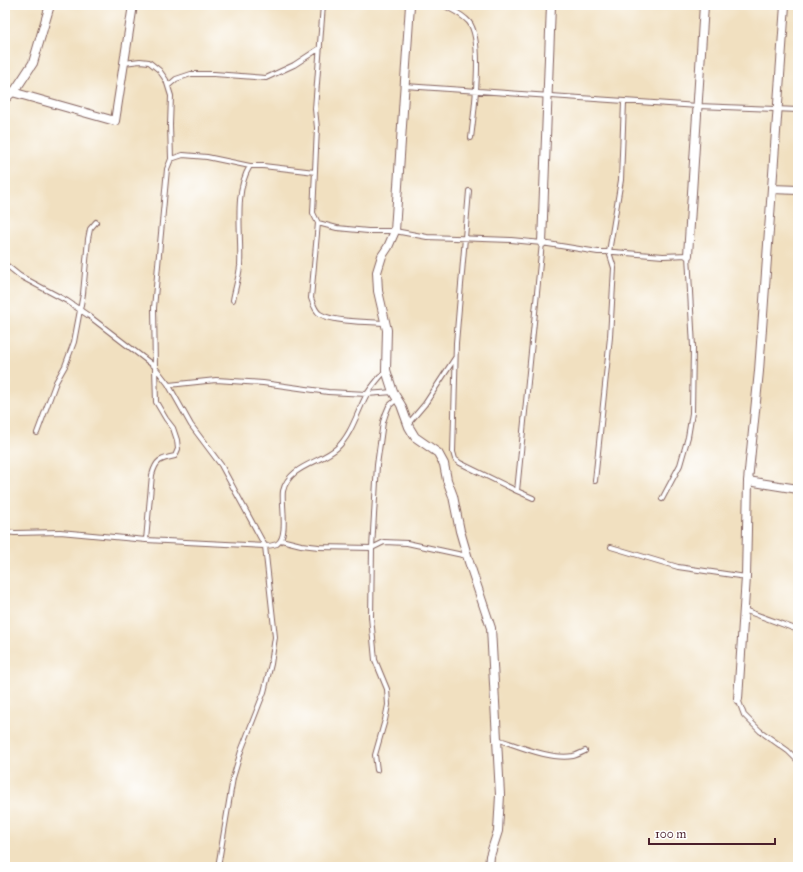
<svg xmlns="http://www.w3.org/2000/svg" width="803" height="872" font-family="'IM FELL Great Primer',serif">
  <rect width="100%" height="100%" fill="#fff"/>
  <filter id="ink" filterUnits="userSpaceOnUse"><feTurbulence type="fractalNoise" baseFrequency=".025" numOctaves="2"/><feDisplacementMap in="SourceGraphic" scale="8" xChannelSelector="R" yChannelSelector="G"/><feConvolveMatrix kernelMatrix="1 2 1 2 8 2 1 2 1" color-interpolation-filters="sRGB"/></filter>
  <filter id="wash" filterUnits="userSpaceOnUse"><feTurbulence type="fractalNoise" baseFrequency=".012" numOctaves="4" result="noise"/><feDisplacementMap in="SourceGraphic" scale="16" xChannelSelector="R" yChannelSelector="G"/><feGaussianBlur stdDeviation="0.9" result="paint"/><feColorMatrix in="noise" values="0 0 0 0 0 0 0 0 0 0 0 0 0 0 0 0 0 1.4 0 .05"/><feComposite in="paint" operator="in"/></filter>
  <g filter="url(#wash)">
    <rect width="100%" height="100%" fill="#f1e0c0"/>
  </g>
  <g filter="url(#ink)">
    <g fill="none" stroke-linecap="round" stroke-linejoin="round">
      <defs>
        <path id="service" d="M 323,5 L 315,109 L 317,128 L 313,213 L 318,223 L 337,228 L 368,231 L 395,231 L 427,237 L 511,240 L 542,243 L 598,252 L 614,252 L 663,256 L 688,255 L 693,347 L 692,413 L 688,437 L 680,465 L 662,499
          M 443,5 C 452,10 462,14 469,22 C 484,40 474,114 471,138
          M 124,63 L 140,61 L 149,62 L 159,70 L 166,80 L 171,96 L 170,125 L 171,159
          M 168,86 L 176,79 L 191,74 L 214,74 L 266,78 L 294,65 L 320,48
          M 405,86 L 698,106 L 798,110
          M 5,102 L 14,93
          M 469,191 L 456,343 L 453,452 L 455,459 L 460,463 L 517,491 L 542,243
          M 318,223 L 311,298 C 313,304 315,311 320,314 C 333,322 369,322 386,323
          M 5,264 L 20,276 L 67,301 L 89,316 L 154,366 L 168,384 L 191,425 L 221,465 L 265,546 L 275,637 L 271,664 L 264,692 L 241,751 L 233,778 L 218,867
          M 233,300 C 235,289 239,277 240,266 C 242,235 233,193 250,166 L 263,166 L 315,172
          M 169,385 L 216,380 L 263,383 L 328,392 L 367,394 L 393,392
          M 408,424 L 425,404 L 455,358
          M 37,433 L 56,382 L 65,366 L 74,342 L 83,294 L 88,239 L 90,229 L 96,222
          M 595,481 L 610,337 L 614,268 L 609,252 L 621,180 L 624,102
          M 517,491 L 533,498
          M 5,532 L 15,533 L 60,532 L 146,540 L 152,475 C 156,460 160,459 175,456 L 178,449 L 177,440 L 173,428 L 166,419 L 156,402 L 155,368 L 154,308 L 167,169 L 171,159 L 183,155 L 207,157 L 250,166
          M 146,540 L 265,546 C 268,546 274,545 277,544 C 289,537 281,503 283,491 C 289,465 321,463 337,448 C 352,434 357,412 367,394 C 372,386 379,378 386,370
          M 281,540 L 301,545 L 319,547 L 372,548 L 384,542 L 407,543 L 467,556
          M 611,547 L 678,567 L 746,577
          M 744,610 L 798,630
          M 738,699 L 744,715 L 760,731 L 788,751 L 798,761
          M 497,739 C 519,746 550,760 573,756 C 577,755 581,753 585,751
          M 377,770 L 375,755 L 385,720 L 388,705 L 387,689 L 375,660 L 371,617 L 372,548 L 377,465 L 383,422 L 386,413 L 389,406 L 397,399"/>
        <path id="minor" d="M 410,5 L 395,231 L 388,247 L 382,256 L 377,272 L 378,291 L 387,330 L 386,370 L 393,392 L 401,405 L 409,427 L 415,437 L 438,453 L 444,464 L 447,480 L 453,496 L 460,531 L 469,562 L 491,628 L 500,795 L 498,831 L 490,856 L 489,867
          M 5,90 L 115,121 L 133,5
          M 14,92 L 33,63 L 50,5
          M 772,189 L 798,190
          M 542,243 L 551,5
          M 688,255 L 704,5
          M 748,481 L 798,489
          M 738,699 L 746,577 L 748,481 L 759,371 L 785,5"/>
      </defs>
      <use href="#service" stroke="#84635f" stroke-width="6"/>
      <use href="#minor" stroke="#84635f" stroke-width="10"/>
      <use href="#service" stroke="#fff" stroke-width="4"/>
      <use href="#minor" stroke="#fff" stroke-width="8"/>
    </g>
  </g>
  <rect width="803" height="872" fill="none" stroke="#fff" stroke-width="20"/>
  <path d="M649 838v6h126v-6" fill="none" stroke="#4a1f2b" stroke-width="2"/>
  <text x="655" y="838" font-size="12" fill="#4a1f2b" stroke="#ffffff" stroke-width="3" paint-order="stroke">100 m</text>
</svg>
